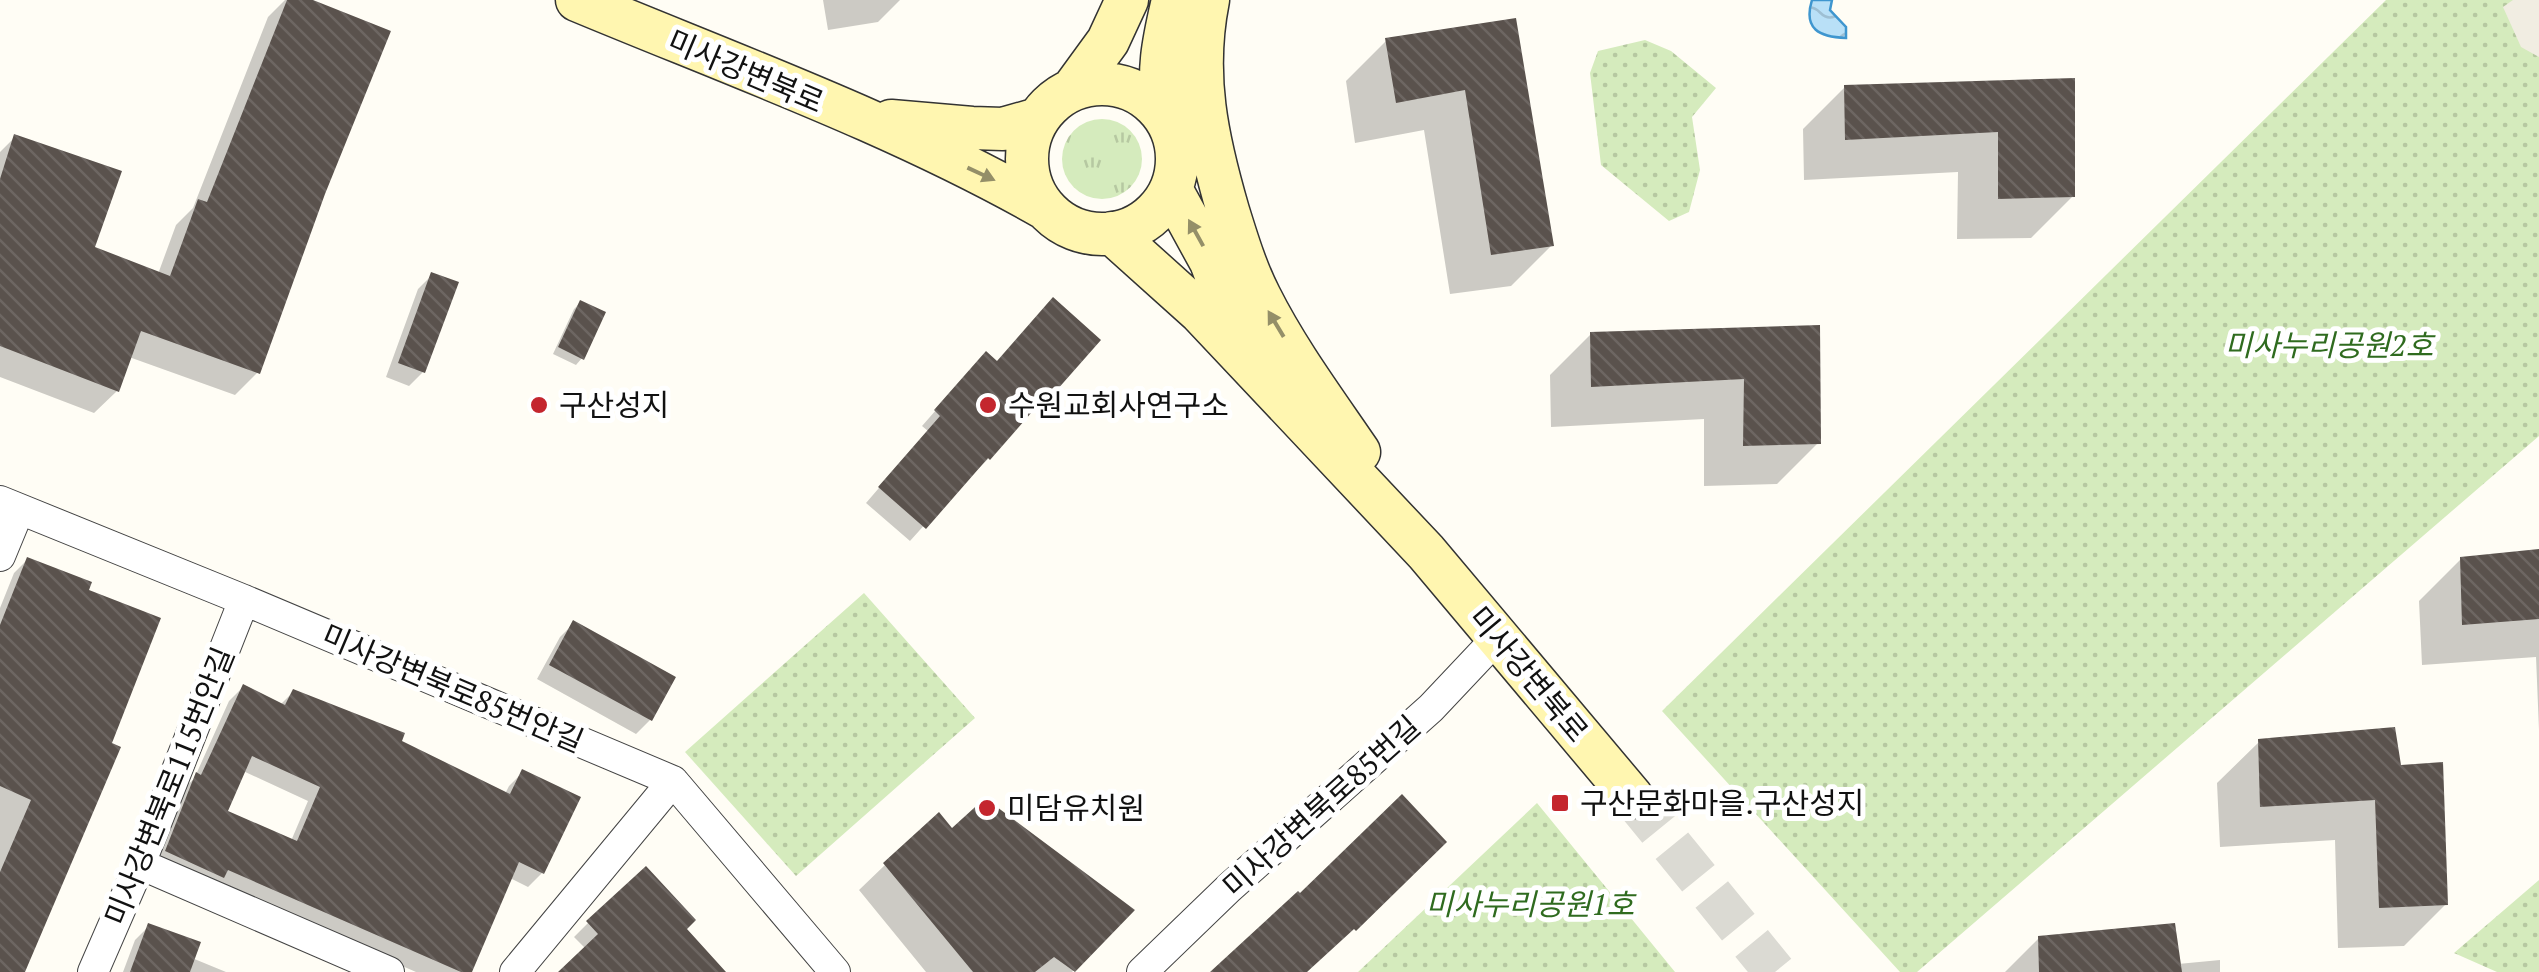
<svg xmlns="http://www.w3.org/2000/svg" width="2539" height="972" font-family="'PT Serif','Noto Sans KR',serif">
  <defs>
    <pattern id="grass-tufts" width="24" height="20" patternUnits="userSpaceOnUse" patternTransform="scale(2.5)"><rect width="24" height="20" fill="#d5ebbd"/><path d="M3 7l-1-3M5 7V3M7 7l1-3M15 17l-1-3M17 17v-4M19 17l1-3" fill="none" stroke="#b6c8a1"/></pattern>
    <pattern id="park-dots" width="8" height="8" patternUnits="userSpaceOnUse" patternTransform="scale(2.5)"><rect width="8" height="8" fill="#d5ebbd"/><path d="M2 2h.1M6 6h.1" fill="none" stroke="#b6c8a1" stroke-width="1.8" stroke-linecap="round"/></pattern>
    <pattern id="water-waves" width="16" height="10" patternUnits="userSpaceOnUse" patternTransform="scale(2.5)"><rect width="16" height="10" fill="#b9e0f7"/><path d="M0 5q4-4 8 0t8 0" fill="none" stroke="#9ebfd3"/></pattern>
    <pattern id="building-back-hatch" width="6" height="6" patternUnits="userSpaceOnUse" patternTransform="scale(2.5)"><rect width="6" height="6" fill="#5a524d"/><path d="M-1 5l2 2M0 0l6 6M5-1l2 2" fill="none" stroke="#6d6662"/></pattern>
  </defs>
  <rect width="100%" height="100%" fill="#fffdf5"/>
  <path fill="url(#grass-tufts)" d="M1062 159a40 40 0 1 1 80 0a40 40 0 1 1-80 0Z"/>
  <path fill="url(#park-dots)" d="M 2386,0 L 2539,0 L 2539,436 L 1917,972 L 1900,972 L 1662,711 Z
    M 1645,40 L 1671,51 L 1716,88 L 1692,117 L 1700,170 L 1689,212 L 1669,221 L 1601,165 L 1590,73 L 1598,51 Z
    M 864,593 L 975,718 L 796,876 L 685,752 Z
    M 1537,803 L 1675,972 L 1358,972 Z
    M 2539,880 L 2539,972 L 2497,972 L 2454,953 Z"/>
  <path fill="#f1ede2" d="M 2513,0 L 2539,0 L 2539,57 L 2521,47 L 2503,7 Z"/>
  <path fill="url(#water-waves)" stroke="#3f96cf" stroke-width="2.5" d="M 1812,0 L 1832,0 L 1830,10 L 1846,27 L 1846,38 C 1819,37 1803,29 1812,0 Z"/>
  <path fill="#0003" fill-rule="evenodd" d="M 285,0 L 307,0 L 322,193 L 258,372 L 235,395 L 129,357 L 117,391 L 94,413 L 0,377 L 0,152 L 15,137 L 92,249 L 158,274 L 176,225 L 193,208 L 268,17 Z
    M 823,0 L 900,0 L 878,22 L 828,30 Z
    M 1514,20 L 1552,245 L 1511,286 L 1450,294 L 1424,130 L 1355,143 L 1346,81 L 1386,41 Z
    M 2072,80 L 2073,196 L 2031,238 L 1957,239 L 1958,172 L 1804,180 L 1803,129 L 1845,87 Z
    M 432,275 L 423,372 L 409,386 L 386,377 L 418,289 Z
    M 580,303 L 582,358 L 576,365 L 553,354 L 574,309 Z
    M 1818,328 L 1818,443 L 1777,484 L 1704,486 L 1704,419 L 1551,427 L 1550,375 L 1591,334 Z
    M 1098,340 L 1054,390 L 1041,403 L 1038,401 L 989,458 L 975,472 L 973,471 L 910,541 L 866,503 L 928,431 L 922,426 L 972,369 Z
    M 2539,552 L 2539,730 L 2536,657 L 2422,665 L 2419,601 L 2461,559 Z
    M 28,559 L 88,584 L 17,972 L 0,972 L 0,608 L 14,573 Z
    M 574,623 L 650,720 L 636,734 L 537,679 L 560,637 Z
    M 243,687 L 280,705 L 293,692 L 505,794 L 509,786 L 523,772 L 542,873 L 528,887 L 510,878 L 469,972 L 416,972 L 215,884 L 153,865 L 183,789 L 194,779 L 229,701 ZM 243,771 L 308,801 L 291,841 L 224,812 Z
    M 2259,742 L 2399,768 L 2446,904 L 2404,946 L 2338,948 L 2335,840 L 2220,847 L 2217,783 Z
    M 952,831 L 1131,911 L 1072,972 L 926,972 L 859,890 L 885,865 Z
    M 588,923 L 684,929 L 722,972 L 562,972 L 586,949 L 574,937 Z
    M 149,926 L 192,958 L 226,972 L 123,972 L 135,940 Z
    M 2039,938 L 2178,964 L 2220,960 L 2220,972 L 2005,972 Z"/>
  <path fill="url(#building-back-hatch)" fill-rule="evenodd" d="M 287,0 L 313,0 L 391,31 L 325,194 L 260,374 L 141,331 L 119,392 L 0,346 L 0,179 L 14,134 L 122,171 L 95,247 L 170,276 L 198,199 L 207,202 Z
    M 1516,18 L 1554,246 L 1491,255 L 1465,90 L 1396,103 L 1385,38 Z
    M 2075,78 L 2075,197 L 1998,199 L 1998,132 L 1845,140 L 1844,85 Z
    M 431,272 L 459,282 L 425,373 L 398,363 Z
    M 1053,297 L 1101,340 L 1056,391 L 1053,388 L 990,460 L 988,458 L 926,529 L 878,487 L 940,416 L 934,410 L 986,351 L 997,361 Z
    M 580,300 L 606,312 L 584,360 L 558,347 Z
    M 1820,325 L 1821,444 L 1743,446 L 1744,379 L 1591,387 L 1590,332 Z
    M 2539,549 L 2539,619 L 2462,625 L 2460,557 Z
    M 27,557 L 92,582 L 89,590 L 161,618 L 112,743 L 121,747 L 25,972 L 0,972 L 0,872 L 31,800 L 0,786 L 0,625 Z
    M 573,620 L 676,677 L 652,721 L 549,665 Z
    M 243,684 L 285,705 L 293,689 L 405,733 L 402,741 L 510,794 L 522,769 L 581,797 L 544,874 L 519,862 L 472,972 L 461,972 L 228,870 L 224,878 L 165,851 L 196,772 L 201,775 ZM 252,756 L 320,787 L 297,841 L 228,811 Z
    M 2395,727 L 2401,765 L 2443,762 L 2448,905 L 2379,908 L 2375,800 L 2260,807 L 2258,739 Z
    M 1402,794 L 1447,842 L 1356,931 L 1354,929 L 1307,972 L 1210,972 L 1298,891 L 1300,893 Z
    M 985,798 L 1135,910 L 1075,972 L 1054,957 L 1035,972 L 973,972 L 883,863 L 939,812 L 952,828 Z
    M 646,866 L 696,920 L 687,929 L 726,972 L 558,972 L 598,934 L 586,921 Z
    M 148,923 L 201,942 L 190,972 L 130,972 Z
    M 2175,923 L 2182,972 L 2039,972 L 2038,936 Z"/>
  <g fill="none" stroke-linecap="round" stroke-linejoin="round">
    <path stroke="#dbdad3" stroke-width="42" stroke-dasharray="42 21" stroke-linecap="butt" d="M 1632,797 L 1775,972"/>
    <defs>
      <path id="street" d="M 0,501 L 244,600 L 673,781 L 835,972
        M 0,556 L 19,510
        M 140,864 L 389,972
        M 93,972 L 140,864 L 244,600
        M 515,972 L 673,781
        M 1142,972 L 1229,888 L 1431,708 L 1498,637"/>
      <path id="secondary" d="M 577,0 C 733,65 899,125 1046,209
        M 1208,0 C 1193,75 1207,139 1228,211 C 1237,240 1246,270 1260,297 C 1287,351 1325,402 1359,452
        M1027 159a75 75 0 1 1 150 0a75 75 0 1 1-150 0Z
        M 1073,89 L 1108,41 L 1127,0
        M 1164,116 C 1157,71 1163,43 1173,0
        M 891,121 L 972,128 L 1003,129 L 1038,119
        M 1171,189 L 1211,262 L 1222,291 L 1255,345
        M 1112,233 L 1201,313 L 1426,552 L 1632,797"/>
    </defs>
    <use href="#street" stroke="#444" stroke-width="32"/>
    <use href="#secondary" stroke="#333" stroke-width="45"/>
    <use href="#street" stroke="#fff" stroke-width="30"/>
    <use href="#secondary" stroke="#fff6b0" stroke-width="42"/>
  </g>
  <defs><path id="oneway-solid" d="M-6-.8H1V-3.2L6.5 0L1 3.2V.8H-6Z" transform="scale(2.5)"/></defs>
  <g fill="#948f68">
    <use href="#oneway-solid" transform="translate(981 174) rotate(25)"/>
    <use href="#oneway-solid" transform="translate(1196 233) rotate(-119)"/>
    <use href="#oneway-solid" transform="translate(1276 324) rotate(-121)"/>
  </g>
  <g fill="#c4262e" stroke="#fff" stroke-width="4">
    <circle cx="539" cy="405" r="10"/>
    <circle cx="988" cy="405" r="10"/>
    <rect x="1550" y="793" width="20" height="20" rx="5"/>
    <circle cx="987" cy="808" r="10"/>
  </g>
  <g text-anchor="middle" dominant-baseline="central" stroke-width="10" stroke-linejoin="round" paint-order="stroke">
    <g font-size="30" fill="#111" stroke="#fff">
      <text transform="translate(746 71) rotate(23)">미사강변북로</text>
      <text transform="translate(1529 674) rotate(50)">미사강변북로</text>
      <text transform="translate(453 688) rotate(23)">미사강변북로85번안길</text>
      <text transform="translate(169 786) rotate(-68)">미사강변북로115번안길</text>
      <text transform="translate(1321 806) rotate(-42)">미사강변북로85번길</text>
    </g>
    <g font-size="30" font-style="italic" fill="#2f6b1f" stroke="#fff">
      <text x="2329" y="345">미사누리공원2호</text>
      <text x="1530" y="904">미사누리공원1호</text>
    </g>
    <g font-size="30" fill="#111" stroke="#fff" text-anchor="start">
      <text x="559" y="405">구산성지</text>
      <text x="1008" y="405">수원교회사연구소</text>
      <text x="1580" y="803">구산문화마을.구산성지</text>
      <text x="1007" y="808">미담유치원</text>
    </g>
  </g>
</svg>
